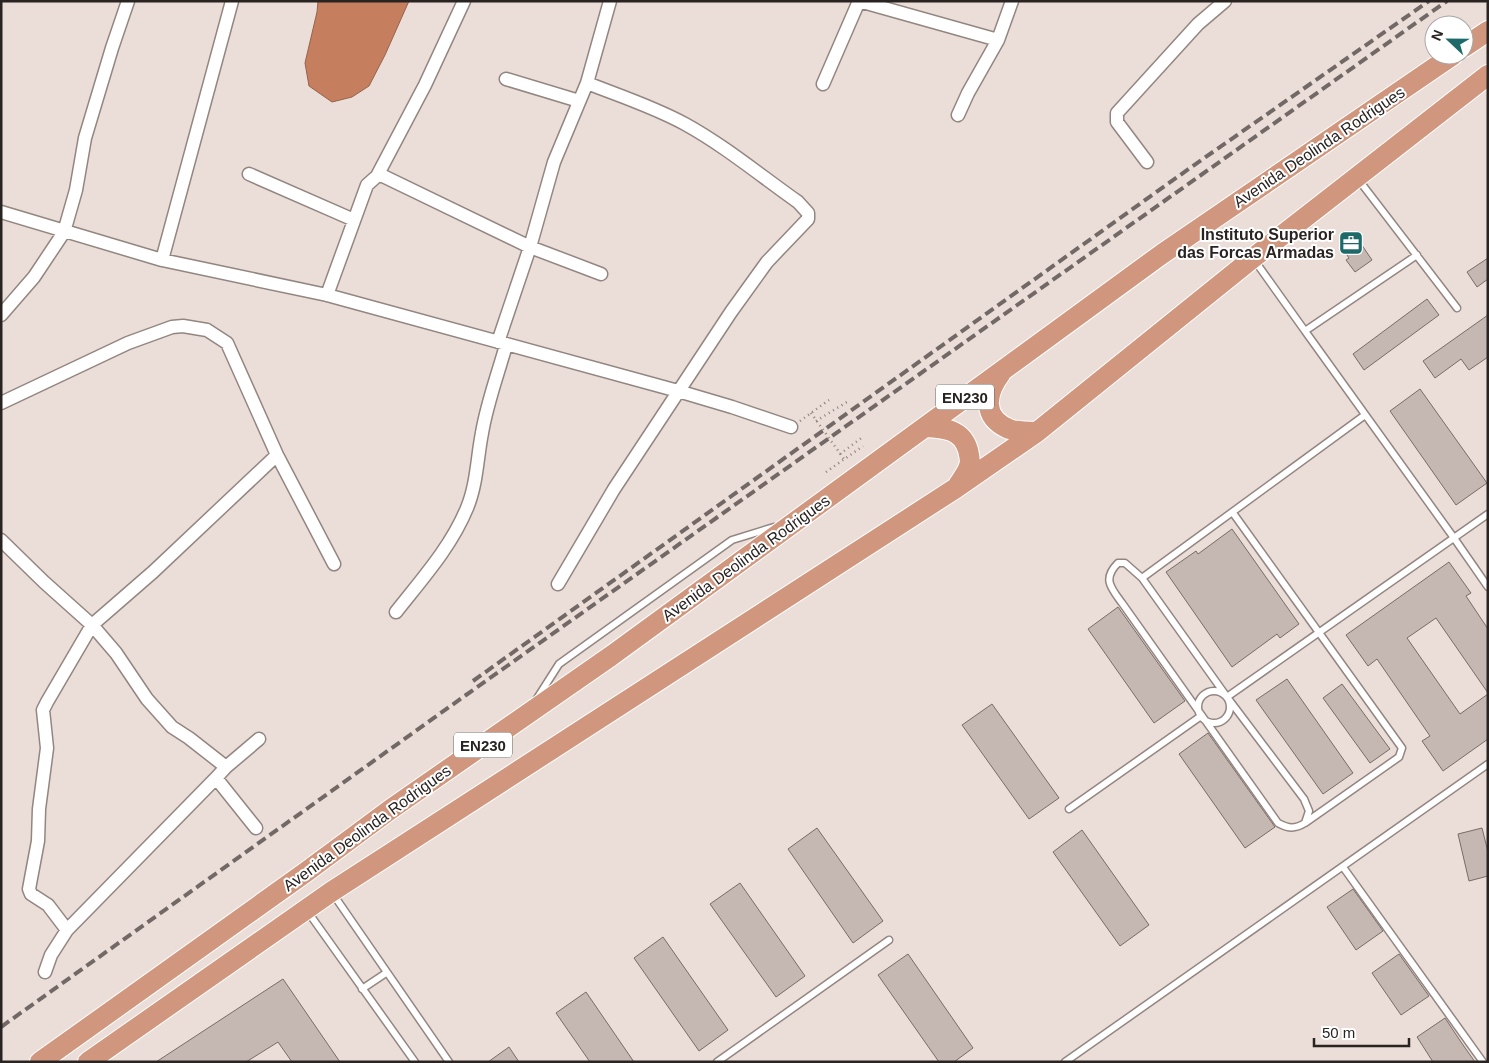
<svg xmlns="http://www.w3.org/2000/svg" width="1489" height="1063" font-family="Helvetica,sans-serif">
  <rect width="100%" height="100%" fill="#ebddd7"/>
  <path fill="#c57e5e" stroke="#96634c" d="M 318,1 L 409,1 L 385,55 L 369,86 L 352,97 L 332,102 L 309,86 L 305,63 L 317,12 Z"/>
  <path fill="#c5b7b1" stroke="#786c67" d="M 1357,238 L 1372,260 L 1355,272 L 1346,260 L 1349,258 L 1345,252 L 1348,250 L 1346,247 Z
    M 1488,258 L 1488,279 L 1477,287 L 1467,272 Z
    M 1427,299 L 1439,315 L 1364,370 L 1353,354 Z
    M 1488,315 L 1488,357 L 1469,370 L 1461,359 L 1435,378 L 1423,361 Z
    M 1420,389 L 1487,483 L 1456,505 L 1390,411 Z
    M 1232,529 L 1299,624 L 1280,638 L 1277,634 L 1232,667 L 1166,572 L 1196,551 L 1198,554 Z
    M 1449,562 L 1471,593 L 1466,596 L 1488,629 L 1488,693 L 1436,618 L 1407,638 L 1460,714 L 1488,694 L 1488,739 L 1443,771 L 1422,741 L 1430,736 L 1377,659 L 1368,666 L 1346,635 Z
    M 1118,607 L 1185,701 L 1154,723 L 1088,629 Z
    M 1287,679 L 1353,773 L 1323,794 L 1256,700 Z
    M 1342,684 L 1390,749 L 1370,763 L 1323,698 Z
    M 992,704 L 1059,798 L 1029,819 L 962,725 Z
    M 1208,733 L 1275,827 L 1245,848 L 1179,754 Z
    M 817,828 L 883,921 L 853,943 L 788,849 Z
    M 1482,828 L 1488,852 L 1488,876 L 1469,881 L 1458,834 Z
    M 1082,830 L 1149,925 L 1120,946 L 1053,852 Z
    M 740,883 L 805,976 L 776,997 L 710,904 Z
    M 1353,889 L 1383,931 L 1356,950 L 1327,907 Z
    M 663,937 L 728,1030 L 699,1051 L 634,958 Z
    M 908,954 L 973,1048 L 954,1062 L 939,1062 L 878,975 Z
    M 1399,954 L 1429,996 L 1401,1015 L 1372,973 Z
    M 283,979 L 340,1062 L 292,1062 L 278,1042 L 246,1062 L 156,1062 Z
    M 586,992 L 634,1062 L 590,1062 L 556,1013 Z
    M 1445,1018 L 1461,1042 L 1475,1062 L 1433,1062 L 1417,1037 Z
    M 509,1047 L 519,1062 L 488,1062 Z"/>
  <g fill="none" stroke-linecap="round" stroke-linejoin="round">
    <defs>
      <path id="service" d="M 1358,179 L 1457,308
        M 1417,255 L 1305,331 L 1454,538 L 1488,587
        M 1255,261 L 1305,331
        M 1233,513 L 1402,748 L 1399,757 L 1305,823 C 1295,829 1289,829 1278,823 L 1122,603 C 1111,588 1102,579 1118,563 L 1125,563 L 1142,578 L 1227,697 L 1304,799 L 1309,811 L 1305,823
        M 1142,578 L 1365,415
        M1198 707a16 16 0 1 1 32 0a16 16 0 1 1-32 0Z
        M 1227,697 L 1488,514
        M 536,700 L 559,664 L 732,540 L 774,527
        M 1069,809 L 1201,716
        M 1343,867 L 1483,1062
        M 333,894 L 449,1062
        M 308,912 L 415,1062
        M 362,989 L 386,973
        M 717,1062 L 889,940
        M 1065,1062 L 1488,764"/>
      <path id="minor" d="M 859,1 L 998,40
        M 506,79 L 579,101
        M 823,84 L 859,1
        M 958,115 L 968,93 L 998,40 L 1012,1
        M 1147,162 L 1117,122 L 1117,113 L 1198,24 L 1225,1
        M 249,174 L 354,220
        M 377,176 L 383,176 L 530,247 L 601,274
        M 1,212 L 162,260 L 327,295 L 678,391 L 732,407 L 791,427
        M 162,260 L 232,1
        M 327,295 L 367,185 L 377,176 L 425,85 L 464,1
        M 1,315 L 34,277 L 64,232 L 76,190 L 85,138 L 112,48 L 128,1
        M 498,342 L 530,247 L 554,162 L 587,83 L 610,1
        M 1,403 L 128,343 L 172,327 L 183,326 L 207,330 L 227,343 L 277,455 L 334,564
        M 1,540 L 44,582 L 92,625 L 116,653 L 147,699 L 172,727 L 189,738 L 226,767 L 216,778 L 256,828
        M 558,584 L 614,489 L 731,312 L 767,262 L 808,219 L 808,213 L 798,202 C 761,176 725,146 685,124 C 654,107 620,96 587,83
        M 396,612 C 422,579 451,547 467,508 C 477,484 477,458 482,433 C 487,403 498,374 506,345
        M 226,767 L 259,739
        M 67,930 L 216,778
        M 45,972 L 51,955 L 67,930 L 48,905 L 31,894 L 29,889 L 38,841 L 39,809 L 47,748 L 43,710 L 47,702 L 92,625 L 153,572 L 277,455"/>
      <path id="trunk" d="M 1464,47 L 1488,31
        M 1001,373 C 986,393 981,417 1009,429 C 1017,432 1028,432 1037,432
        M 925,427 C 944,428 962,429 968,450 C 969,455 971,461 969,466 C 967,473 961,480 957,487
        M 40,1062 L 306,872 L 391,809 L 611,656 L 1162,254 L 1453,55
        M 88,1062 L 331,892 L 956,488 L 1037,432 L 1253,258 L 1488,75"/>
    </defs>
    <use href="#service" stroke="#938681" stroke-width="9"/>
    <use href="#minor" stroke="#938681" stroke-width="15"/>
    <use href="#trunk" stroke="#fff" stroke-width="22"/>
    <path stroke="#887e7a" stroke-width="2.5" stroke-dasharray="1 4" stroke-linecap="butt" d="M 800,421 L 829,400
      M 816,421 L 847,402
      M 840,454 L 864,436
      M 826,472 L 863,446"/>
    <use href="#service" stroke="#fff" stroke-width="6"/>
    <use href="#minor" stroke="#fff" stroke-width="12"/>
    <use href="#trunk" stroke="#d0977e" stroke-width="20"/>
    <path stroke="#726966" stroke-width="4" stroke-dasharray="10 5" stroke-linecap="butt" d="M 473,681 L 1190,168 L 1429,1
      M 1,1027 L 466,695 L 1447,1"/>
    <path stroke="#887e7a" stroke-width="2.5" stroke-dasharray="1 4" stroke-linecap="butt" d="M 811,413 L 844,459"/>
  </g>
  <defs>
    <symbol id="office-square" viewBox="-11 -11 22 22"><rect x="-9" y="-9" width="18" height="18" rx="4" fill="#1e6a6a" stroke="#fff"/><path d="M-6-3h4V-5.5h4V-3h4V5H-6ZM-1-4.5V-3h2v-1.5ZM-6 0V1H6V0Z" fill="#fff"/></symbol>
  </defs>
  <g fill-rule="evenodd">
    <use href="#office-square" x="1337" y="229" width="28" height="28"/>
  </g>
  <g text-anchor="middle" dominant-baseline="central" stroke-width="4" stroke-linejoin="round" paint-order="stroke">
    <g fill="#fff" stroke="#696664" stroke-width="1">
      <rect x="936" y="384.5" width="58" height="25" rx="4"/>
      <rect x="454" y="732.5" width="58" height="25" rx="4"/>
    </g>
    <g font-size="15" font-weight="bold" fill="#292422">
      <text x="965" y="397">EN230</text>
      <text x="483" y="745">EN230</text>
    </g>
    <g font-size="16" fill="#292422" stroke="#fff">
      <text transform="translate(1319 147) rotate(-34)">Avenida Deolinda Rodrigues</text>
      <text transform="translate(746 558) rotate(-36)">Avenida Deolinda Rodrigues</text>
      <text transform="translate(367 828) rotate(-36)">Avenida Deolinda Rodrigues</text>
    </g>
    <g font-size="16" font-weight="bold" fill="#292422" stroke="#fff" text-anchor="end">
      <text x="1334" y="234">Instituto Superior<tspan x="1334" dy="18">das Forcas Armadas</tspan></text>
    </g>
  </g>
  <rect width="1489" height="1063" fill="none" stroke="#292422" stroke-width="5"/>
  <g transform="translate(1449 40) rotate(292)"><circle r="24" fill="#ffffff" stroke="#a9a7a7"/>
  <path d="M0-4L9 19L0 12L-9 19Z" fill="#1e6a6a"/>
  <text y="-8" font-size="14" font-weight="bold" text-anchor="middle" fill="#292422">N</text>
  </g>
  <path d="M1314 1038v8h95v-8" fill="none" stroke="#292422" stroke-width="2.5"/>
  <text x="1322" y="1038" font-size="15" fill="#292422" stroke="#ffffff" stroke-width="4" paint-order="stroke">50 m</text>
</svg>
